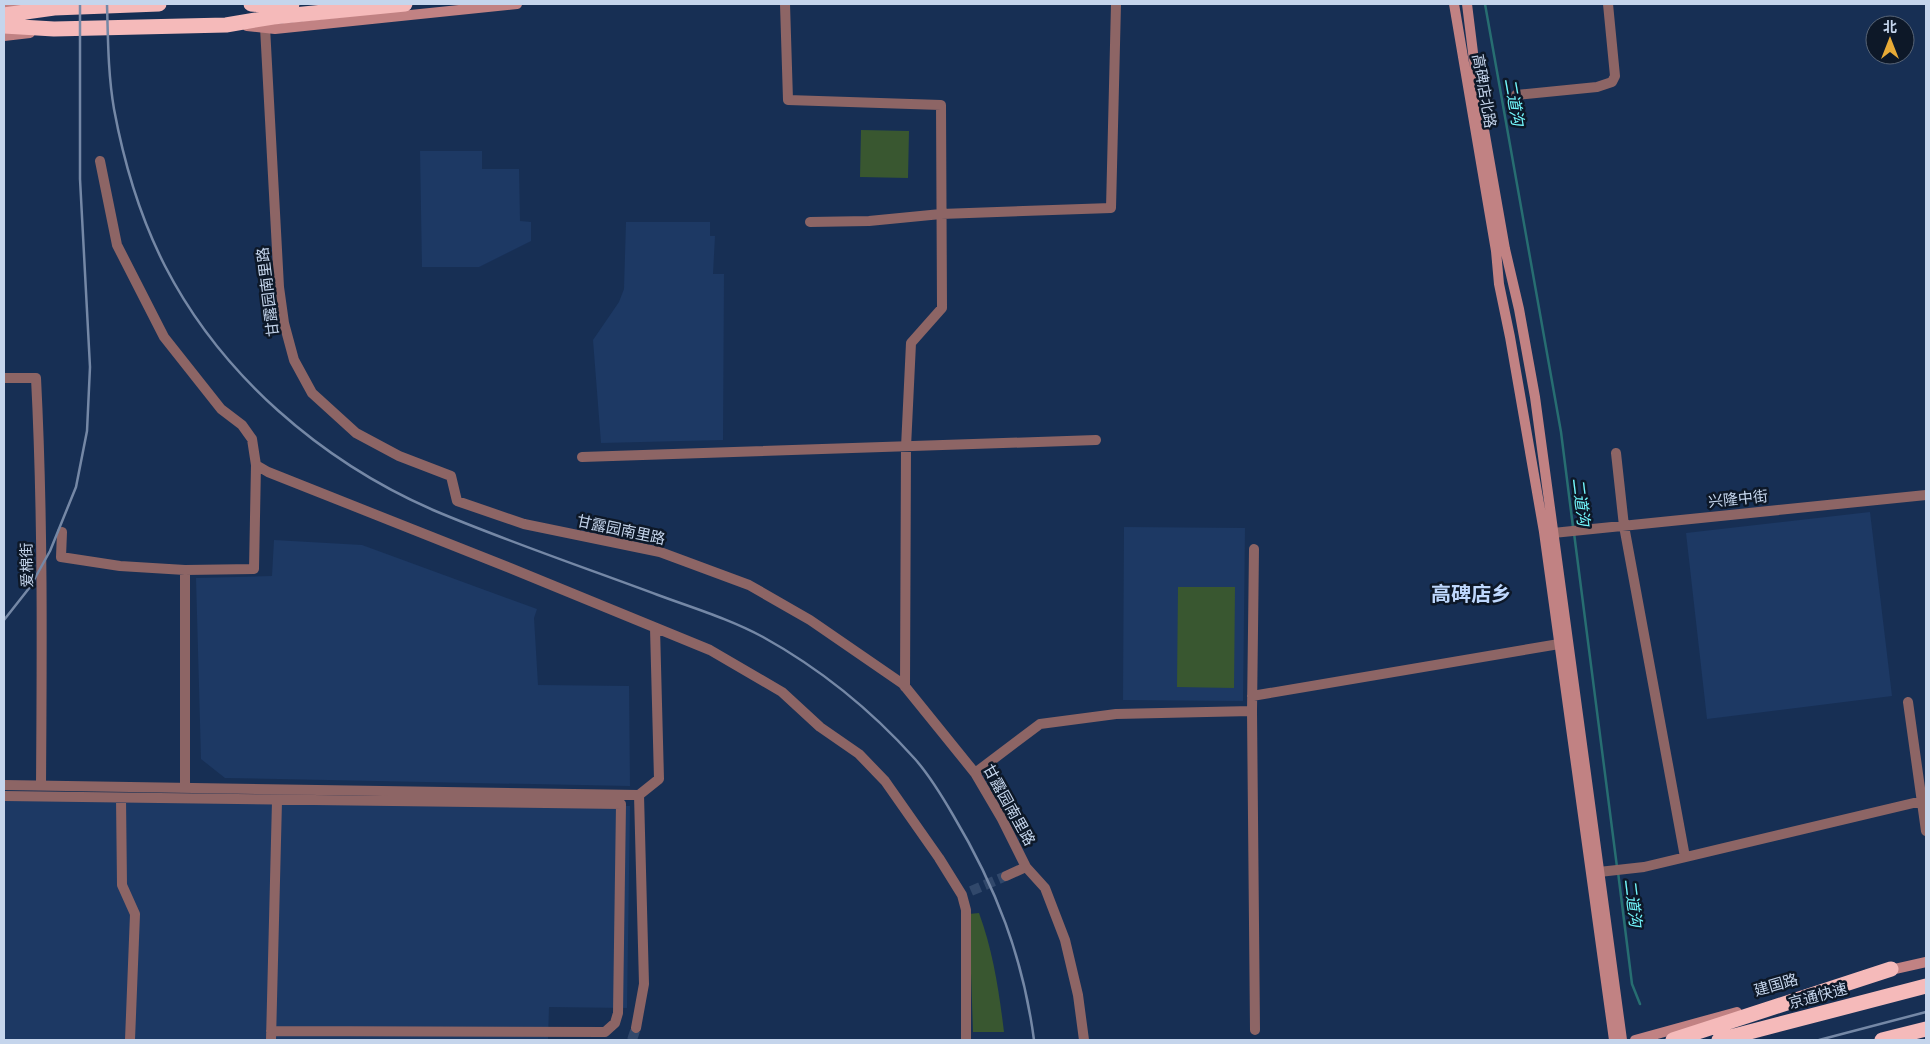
<svg xmlns="http://www.w3.org/2000/svg" width="1930" height="1044" font-family="'DM Sans','Noto Sans SC',sans-serif">
  <rect width="100%" height="100%" fill="#172f54"/>
  <path fill="#1d3964" d="M 420,151 L 482,151 L 482,169 L 519,169 L 520,221 L 531,222 L 531,241 L 479,267 L 422,267 Z
    M 626,222 L 710,222 L 710,236 L 715,236 L 713,274 L 724,274 L 723,440 L 601,443 L 593,340 L 619,302 L 624,289 Z
    M 1870,512 L 1892,696 L 1707,719 L 1686,533 Z
    M 1124,527 L 1245,528 L 1243,701 L 1123,700 Z
    M 274,540 L 362,545 L 537,609 L 534,618 L 538,685 L 629,686 L 630,786 L 225,778 L 201,759 L 196,578 L 272,576 Z
    M 4,798 L 630,806 L 627,1008 L 549,1007 L 548,1040 L 4,1040 Z"/>
  <path fill="#395730" d="M 861,130 L 909,131 L 908,178 L 860,177 Z
    M 1178,587 L 1235,587 L 1234,688 L 1177,687 Z
    M 979,913 C 993,951 999,991 1004,1032 L 973,1032 L 969,914 Z"/>
  <g fill="none" stroke-linecap="round" stroke-linejoin="round">
    <path stroke="#276e71" stroke-width="2.5" d="M 1485,4 L 1561,432 L 1573,527
      M 1574,533 L 1617,867
      M 1618,872 L 1632,984 L 1640,1004"/>
    <path stroke="#31486b" stroke-width="10" stroke-dasharray="10 5" stroke-linecap="butt" d="M 971,891 L 1006,876
      M 632,1040 L 636,1028"/>
    <path stroke="#8d6565" stroke-width="10" d="M 785,4 L 788,100 L 941,105 L 942,308 L 911,343 L 906,447 L 905,687
      M 265,27 L 279,287 L 284,323 L 294,360 L 312,393 L 356,433 L 399,456 L 451,476 L 457,501 L 524,524 L 660,552 L 749,585 L 810,620 L 903,684 L 975,773 L 1002,819 L 1026,867 L 1045,888 L 1065,940 L 1078,995 L 1084,1040
      M 1516,95 L 1597,87 L 1612,82 L 1615,76 L 1608,4
      M 810,222 L 869,221 L 941,214 L 1111,208 L 1116,4
      M 4,378 L 36,378 C 43,514 42,649 41,785
      M 1616,453 L 1624,526 L 1685,857
      M 582,457 L 1096,440
      M 256,465 L 268,472 L 510,568 L 710,650 L 782,692 L 820,727 L 859,754 L 885,781 L 939,858 L 962,895 L 966,910 L 966,1040
      M 62,532 L 61,557 L 120,566 L 185,570 L 254,569 L 256,465 L 252,439 L 242,425 L 221,409 L 164,337 L 117,245 L 100,161
      M 1553,533 L 1926,495
      M 1254,549 L 1252,711 L 1255,1030
      M 1252,696 L 1559,644
      M 1908,702 L 1926,831
      M 975,773 L 1040,724 L 1116,714 L 1252,711
      M 4,785 L 639,795
      M 185,787 L 185,570
      M 4,796 L 621,804 L 618,1013 L 615,1023 L 605,1032 L 271,1031
      M 121,798 L 122,885 L 135,914 L 130,1040
      M 1599,872 L 1644,867 L 1922,801
      M 1006,876 L 1026,867
      M 636,1028 L 644,984 L 639,795 L 659,779 L 655,628
      M 271,1040 L 277,801"/>
    <path stroke="#c18283" stroke-width="10" d="M 4,4 L 33,6
      M 1454,4 L 1496,251 L 1499,284 L 1510,337 L 1544,532 L 1614,1040
      M 1467,4 L 1479,101 L 1505,249 L 1519,309 L 1535,397 L 1622,1040
      M 247,26 L 275,29 L 517,4
      M 4,36 L 30,33
      M 1886,971 L 1926,962
      M 1635,1040 L 1737,1012"/>
    <path stroke="#f5baba" stroke-width="15" d="M 251,4 L 274,6 L 292,4
      M 4,15 L 54,8 L 159,4
      M 4,26 L 54,29 L 226,25 L 273,17 L 405,4
      M 1673,1040 L 1891,969
      M 1719,1040 L 1926,986
      M 1882,1040 L 1926,1029"/>
    <path stroke="#7588a6" stroke-width="2.5" d="M 107,4 C 108,39 108,74 114,109 C 124,163 140,217 165,266 C 221,375 321,461 433,510 C 506,541 583,567 658,595 C 693,608 730,619 763,637 C 819,668 872,711 915,759 C 930,776 942,796 953,815 C 996,887 1023,957 1034,1040
      M 4,620 L 30,587 L 50,551 L 76,487 L 87,431 L 90,367 L 80,179 L 80,4
      M 1819,1040 L 1926,1012"/>
  </g>
  <g text-anchor="middle" dominant-baseline="central" stroke-width="5" stroke-linejoin="round" paint-order="stroke">
    <g font-size="15" fill="#c5d5ec" stroke="#0d1828">
      <text transform="translate(1484 91) rotate(80)">高碑店北路</text>
      <text transform="translate(268 292) rotate(-97)">甘露园南里路</text>
      <text transform="translate(1738 499) rotate(-6)">兴隆中街</text>
      <text transform="translate(621 530) rotate(12)">甘露园南里路</text>
      <text transform="translate(27 565) rotate(-91)">爱棉街</text>
      <text transform="translate(1009 805) rotate(61)">甘露园南里路</text>
      <text transform="translate(1776 985) rotate(-16)">建国路</text>
      <text transform="translate(1818 996) rotate(-15)">京通快速</text>
    </g>
    <g font-size="16" font-style="italic" fill="#73f8fd" stroke="#0d1828">
      <text transform="translate(1514 102) rotate(80)">二道沟</text>
      <text transform="translate(1581 502) rotate(83)">二道沟</text>
      <text transform="translate(1633 903) rotate(83)">二道沟</text>
    </g>
    <g font-size="20" font-weight="bold" fill="#bfd8fd" stroke="#0d1828">
      <text x="1471" y="594">高碑店乡</text>
    </g>
  </g>
  <rect width="1930" height="1044" fill="none" stroke="#c5d5ec" stroke-width="10"/>
  <g transform="translate(1890 40)"><circle r="24" fill="#0d1828" stroke="#576476"/>
  <path d="M0-4L9 19L0 12L-9 19Z" fill="#e8ab37"/>
  <text y="-8" font-size="14" font-weight="bold" text-anchor="middle" fill="#c5d5ec">北</text>
  </g>
</svg>
